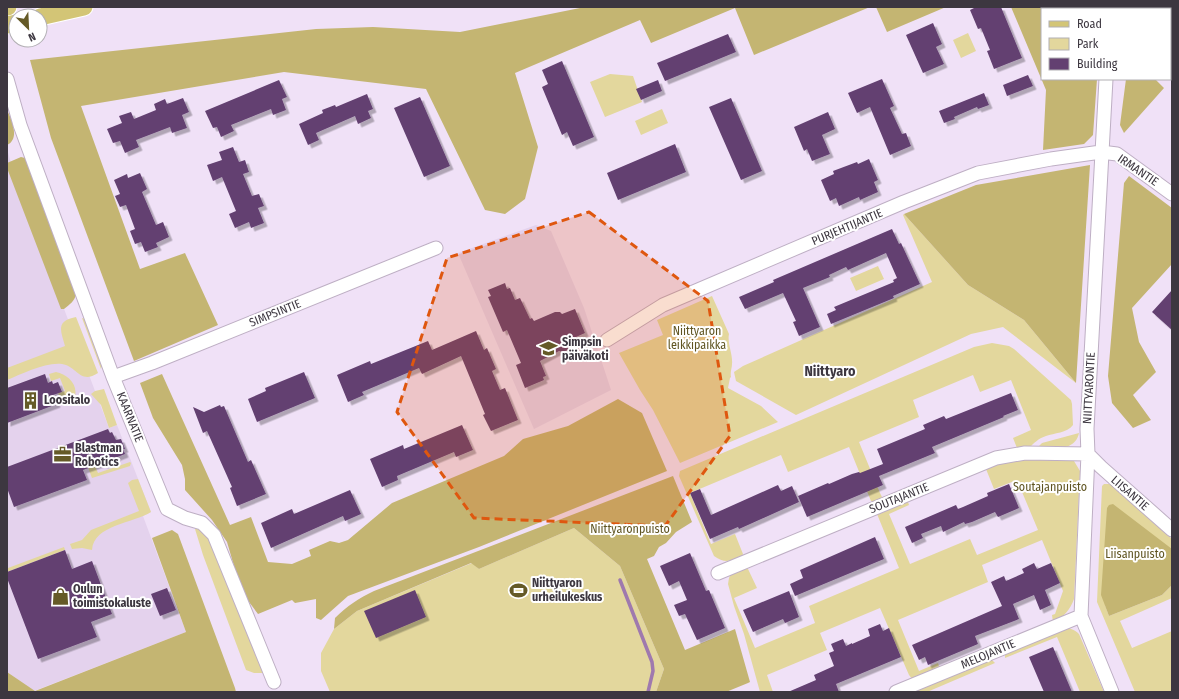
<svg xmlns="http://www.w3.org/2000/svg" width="1179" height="699" font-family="'Fira Sans Condensed',sans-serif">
  <defs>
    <filter id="shadow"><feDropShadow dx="3.5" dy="3.5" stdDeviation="0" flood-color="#0004"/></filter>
  </defs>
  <rect width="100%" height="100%" fill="#f0e1f7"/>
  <path fill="#e4d2ed" d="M 7,149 L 18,187 L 109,428 L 117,425 L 151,512 L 143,516 L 186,632 L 34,691 L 7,672 Z
    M 536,225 L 551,231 L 584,308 L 611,390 L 534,429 L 458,253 Z"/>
  <path fill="#e3d79d" d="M 968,33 L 976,51 L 961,58 L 953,40 Z
    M 610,74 L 633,76 L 642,102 L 605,117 L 590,82 Z
    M 662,109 L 668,123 L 641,135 L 635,121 Z
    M 904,214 L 968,285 L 1024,320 L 1076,383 L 1003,327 L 971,334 L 796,415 L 736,381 L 734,372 L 743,366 L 932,282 L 903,215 Z
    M 878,266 L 884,279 L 856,291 L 850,278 Z
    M 712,296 L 729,334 C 727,343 733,354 732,364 C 732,368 730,372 731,377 L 730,378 L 728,388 L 761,406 L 778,422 L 680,463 L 653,410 L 640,390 L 619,353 L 663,335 L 657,320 Z
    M 76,317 L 98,373 C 80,385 77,366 62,364 C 45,362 22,374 7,380 L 7,368 L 65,346 C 61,331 55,321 76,317 Z
    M 82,318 L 86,319 L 103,362 L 101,369 Z
    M 992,343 L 1009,346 L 1014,349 L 1071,400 L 1072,404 L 1073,425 C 1067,433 1054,433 1046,436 C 1039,438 1034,443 1029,448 L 1017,448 L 1013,438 L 1031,430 L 1011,380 L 980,392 L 973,375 L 913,400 L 919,417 L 859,442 L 880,493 L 882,497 L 881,499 L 873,502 L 871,501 L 849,447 L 788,472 L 781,455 L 690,493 L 711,544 L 735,534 L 743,554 L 742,556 C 731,561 725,564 714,556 L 679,476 L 680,471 L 974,347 Z
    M 56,372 C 67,374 78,384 75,396 L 67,398 L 59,395 L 58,393 L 65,391 L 60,378 L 51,381 L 49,374 Z
    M 104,389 L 117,425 L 109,428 L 101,405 L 91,394 L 95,391 Z
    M 1079,433 C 1075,452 1053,448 1037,448 L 1042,443 Z
    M 79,443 L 93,466 L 95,466 L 98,473 L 130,462 L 131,463 L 130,466 L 92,478 Z
    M 1015,459 L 1069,459 L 1074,461 L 1080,471 L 1074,599 C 1070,610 1064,617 1053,622 L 1052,615 L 1055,614 L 1063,591 L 1042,540 L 982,565 L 988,582 L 898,620 L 919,671 L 938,663 L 940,669 L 913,680 L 909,675 L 880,608 L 820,633 L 827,650 L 767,675 L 773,692 L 760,692 L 744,634 L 734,606 L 728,584 L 729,578 L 731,573 L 745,567 L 748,569 L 757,588 L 734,598 L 755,648 L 815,623 L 809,606 L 899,568 L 877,514 L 907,499 L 909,505 L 889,514 L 910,564 L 970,539 L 977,555 L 1038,530 L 1017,480 L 994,489 L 986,469 L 987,466 Z
    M 138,479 L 151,512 C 134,523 93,525 92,550 L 82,548 L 72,549 L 70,544 L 82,540 L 91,530 L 139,511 L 128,483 L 132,480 Z
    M 1104,484 L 1109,484 L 1114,486 L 1172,539 L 1172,577 L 1105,605 L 1109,616 L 1162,595 L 1172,585 L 1172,598 L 1120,621 L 1132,648 L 1172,631 L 1172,692 L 1135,692 L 1097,602 L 1102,486 Z
    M 198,527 L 216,547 L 263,673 L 254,673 L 246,670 L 203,555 L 195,529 Z
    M 574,528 L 620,566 L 664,669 L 656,692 L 330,692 L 321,671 L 321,653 L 334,629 L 357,611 L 472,563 L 479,569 Z
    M 64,547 L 65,550 L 7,572 L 8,568 Z
    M 1063,628 C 1070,628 1074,629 1079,634 L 1104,692 L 1080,692 L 1057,637 L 1005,658 L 1005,655 L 1009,651 Z
    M 991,659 L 995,663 L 927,692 L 911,692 Z"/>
  <path fill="#c4b572" d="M 585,7 L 870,7 L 754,55 L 735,8 L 651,43 L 640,20 L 515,73 L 538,147 L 525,199 L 505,214 L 485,210 L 426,89 L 284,72 L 81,106 L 140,269 L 185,253 L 218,325 L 134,361 L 51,138 L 30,60 L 316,29 L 373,27 L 460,32 Z
    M 876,7 L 946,7 L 887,32 Z
    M 1011,7 L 1096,7 L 1097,9 L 1042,9 L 1042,79 L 1097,79 L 1093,135 L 1084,144 L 1043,150 L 1046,90 Z
    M 1126,79 L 1155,79 L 1164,88 L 1124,133 L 1120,125 Z
    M 7,110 C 12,120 20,139 7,145 Z
    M 21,157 L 25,158 L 28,161 L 76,294 C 75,301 69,305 64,309 L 61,309 L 7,168 L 7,163 Z
    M 1090,165 L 1076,383 L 1024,320 L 968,285 L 904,214 L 976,185 Z
    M 1129,176 L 1172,208 L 1172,264 L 1132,308 L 1139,342 L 1156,372 L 1133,395 L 1151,420 L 1133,428 L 1112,403 L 1108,376 L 1124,183 Z
    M 162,374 L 230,525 L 251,517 L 268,562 L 292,564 L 311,556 L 309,550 L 330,541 L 339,543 L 348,540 L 392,503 L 504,456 L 523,439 L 568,426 L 618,399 L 642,413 L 667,471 L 479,547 L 348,596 L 321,620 L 316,618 L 316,599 L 295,603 L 292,600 L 258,614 L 246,598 L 239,583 L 227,542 L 212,520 L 185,490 L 185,479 L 182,465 L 153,418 L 140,383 Z
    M 673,476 L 692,522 L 676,532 L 666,543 L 659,547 L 654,556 L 647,559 L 685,650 L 735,629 L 750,682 L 748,683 L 726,692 L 656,692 L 664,669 L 620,566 L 574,528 L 479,569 L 471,563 L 357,611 L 334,629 L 335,618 C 347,606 359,598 374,591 Z
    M 1113,504 L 1172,549 L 1172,585 L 1162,595 L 1109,616 L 1101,595 L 1107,508 L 1109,505 Z
    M 172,530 L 178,534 L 235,688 L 236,692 L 7,692 L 7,672 L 35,691 L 186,632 L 152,538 Z"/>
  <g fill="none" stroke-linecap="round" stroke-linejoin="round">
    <path stroke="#9f79ae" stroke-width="3.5" d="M 620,580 L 652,662 L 653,671 L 648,692"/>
  </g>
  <path fill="#634071" filter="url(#shadow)" d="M 976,7 L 1001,7 L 1022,58 L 994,69 L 987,51 L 990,50 L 981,28 L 978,29 L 970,10 Z
    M 933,23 L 942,44 L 936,47 L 944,64 L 923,73 L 906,35 Z
    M 728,34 L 736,52 L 665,81 L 657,63 Z
    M 562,61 L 594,137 L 573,146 L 567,132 L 562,135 L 542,87 L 548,84 L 542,70 Z
    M 1028,75 L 1033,86 L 1007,96 L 1003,85 Z
    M 882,79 L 894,106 L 890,108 L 902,134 L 906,133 L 911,146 L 890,155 L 870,107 L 857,113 L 848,93 Z
    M 279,80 L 287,97 L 282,99 L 286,110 L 273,115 L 271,109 L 231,125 L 234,131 L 221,137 L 217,127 L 213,128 L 205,111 Z
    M 658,80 L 662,91 L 641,100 L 636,89 Z
    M 984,93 L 989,105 L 978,109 L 977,107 L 954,117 L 955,119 L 944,123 L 939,111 Z
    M 367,94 L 373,109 L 368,111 L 371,118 L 358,124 L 355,116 L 316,133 L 319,140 L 308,145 L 299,124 L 323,113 L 322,110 L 335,105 L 336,107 Z
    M 420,97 L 450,166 L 424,177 L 394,108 Z
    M 183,98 L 189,112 L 182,115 L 187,128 L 172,133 L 170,127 L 136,140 L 139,147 L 125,153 L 120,141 L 113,143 L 107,129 L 122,123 L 119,116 L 131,112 L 134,119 L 156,110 L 154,104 L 165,99 L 167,104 Z
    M 731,98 L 762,171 L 741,180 L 709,107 Z
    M 828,112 L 835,129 L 822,135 L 830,154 L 812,161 L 807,149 L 804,151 L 794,127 Z
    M 675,144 L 686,172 L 618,200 L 607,173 Z
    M 233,147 L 239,162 L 245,160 L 249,172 L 243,174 L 252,196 L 259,194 L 264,206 L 258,208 L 264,223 L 251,228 L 249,222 L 235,228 L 229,214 L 236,211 L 222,177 L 213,181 L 207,165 L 222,160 L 219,152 Z
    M 869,159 L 878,180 L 874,182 L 878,192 L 860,200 L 859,197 L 839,206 L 836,198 L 830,201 L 821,180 L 834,174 L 833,171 L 857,162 L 858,164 Z
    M 140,173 L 147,189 L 142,192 L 156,225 L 163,222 L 169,237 L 156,243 L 158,247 L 145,252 L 141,242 L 135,244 L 130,231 L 135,229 L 126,205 L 120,207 L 115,196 L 120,194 L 114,180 L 127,174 L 128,178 Z
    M 892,229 L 899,244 L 901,243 L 920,284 L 893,296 L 894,298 L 831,324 L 827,314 L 836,310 L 834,307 L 894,282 L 893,280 L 897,278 L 886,253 L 848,270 L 846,267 L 829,275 L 830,277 L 803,288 L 820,327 L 799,336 L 793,322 L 796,321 L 783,293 L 745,309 L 739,297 L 774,282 L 773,280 Z
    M 505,283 L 507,289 L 510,288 L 515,300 L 520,298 L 530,319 L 532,318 L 534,321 L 555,312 L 560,312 L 562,314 L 575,309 L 585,333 L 567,341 L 570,349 L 563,352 L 559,351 L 540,361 L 546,376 L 543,377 L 544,380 L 525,388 L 516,365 L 521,363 L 507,330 L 503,332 L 488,297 L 491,296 L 488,290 Z
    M 1172,290 L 1172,330 L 1152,312 Z
    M 476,331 L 484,350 L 487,348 L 496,369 L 492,371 L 500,390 L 505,388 L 518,420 L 491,431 L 483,415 L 485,414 L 461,356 L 422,374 L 419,368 L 362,392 L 364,395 L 348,402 L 337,375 L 370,361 L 371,364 L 428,341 L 432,350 Z
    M 304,372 L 315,398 L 257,422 L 248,399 L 266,391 L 265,388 Z
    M 45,374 L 48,383 L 52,381 L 53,384 L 58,382 L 62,392 L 53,395 L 57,404 L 7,423 L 7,388 Z
    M 1011,393 L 1018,410 L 1003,416 L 1004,417 L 932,447 L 935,453 L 879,476 L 883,485 L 807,517 L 798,496 L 828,483 L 829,484 L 852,474 L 859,472 L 860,473 L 883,464 L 877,449 L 925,429 L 923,425 L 944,416 L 946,419 Z
    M 220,405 L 221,407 L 224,406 L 248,462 L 251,460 L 266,494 L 237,506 L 230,488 L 232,487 L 207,431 L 203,433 L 193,407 L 204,412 Z
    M 462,425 L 473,450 L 456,457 L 454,452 L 397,476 L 398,480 L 382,487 L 370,459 L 403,445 L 404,449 Z
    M 108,429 L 110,433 L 112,432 L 116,440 L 121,439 L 125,449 L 123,449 L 125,454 L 115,458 L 115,461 L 104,465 L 103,463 L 83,470 L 87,480 L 14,507 L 7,488 L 7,467 Z
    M 1009,484 L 1019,508 L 998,517 L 995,512 L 972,522 L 965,524 L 964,522 L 943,532 L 941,526 L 921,534 L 923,538 L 912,543 L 905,527 L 956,505 L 958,509 L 963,507 L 988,496 L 987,493 Z
    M 778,485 L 781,491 L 792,486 L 799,502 L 739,529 L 738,527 L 710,539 L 690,493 L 700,489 L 711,515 Z
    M 350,490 L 361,514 L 345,521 L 343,516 L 271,548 L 261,523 L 292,509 L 294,514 Z
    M 875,537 L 884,559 L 795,596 L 790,584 L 803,578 L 800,570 Z
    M 65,550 L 72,569 L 92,561 L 112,614 L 91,622 L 97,637 L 38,659 L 7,578 L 7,572 Z
    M 690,553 L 706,591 L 709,590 L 725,628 L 697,640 L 685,614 L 679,616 L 674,605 L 687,600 L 679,581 L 669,586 L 660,566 Z
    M 1034,563 L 1037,569 L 1051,563 L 1060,583 L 1045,590 L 1051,605 L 1040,610 L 1034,595 L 1013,604 L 1019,619 L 975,636 L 978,644 L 928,665 L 925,657 L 919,660 L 912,645 L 1002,606 L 991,582 L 1004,576 L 1006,581 L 1024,573 L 1022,569 Z
    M 167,588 L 176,610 L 160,616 L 151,594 Z
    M 415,590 L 426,617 L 376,638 L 364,611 Z
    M 789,591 L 799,617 L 785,623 L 783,619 L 753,632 L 743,610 Z
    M 880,624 L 883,631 L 889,628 L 901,657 L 836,684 L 839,692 L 788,692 L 816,680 L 814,675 L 834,666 L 829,653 L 834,651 L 831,644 L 843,639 L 846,646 L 852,643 L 852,644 L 870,636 L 868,629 Z
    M 1053,647 L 1072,692 L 1044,692 L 1029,657 Z"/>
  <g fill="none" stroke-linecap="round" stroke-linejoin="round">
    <defs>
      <path id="minor" d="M 1112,9 L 1112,7
        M 7,79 L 20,125 L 113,377 L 167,509 L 185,518 L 202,523 L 214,535 L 274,682
        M 1106,79 L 1087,429 L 1088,454 L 1081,616 L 1112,692
        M 607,340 L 663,305 L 904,202 L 978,173 L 1051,159 L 1101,152 L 1117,154 L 1172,194
        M 113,377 L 152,363 L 436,248
        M 718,573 L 996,458 L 1025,453 L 1088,454 L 1101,467 L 1172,530
        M 896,692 L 1081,616"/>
      <path id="major" d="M 7,7 L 8,7
        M 40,17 L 84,7
        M 7,25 L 16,23"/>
    </defs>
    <use href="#minor" stroke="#beafc4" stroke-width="15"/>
    <use href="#major" stroke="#fff" stroke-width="19"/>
    <use href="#minor" stroke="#fff" stroke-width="13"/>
    <use href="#major" stroke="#d3c576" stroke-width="17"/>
  </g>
  <path fill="#df570f" fill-opacity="0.2" stroke="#df570f" stroke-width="3" stroke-dasharray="8 5" stroke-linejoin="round" d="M 589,212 L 708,301 L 730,436 L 665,526 L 474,518 L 397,412 L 447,258 Z"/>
  <defs>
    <symbol id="school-bare" viewBox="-9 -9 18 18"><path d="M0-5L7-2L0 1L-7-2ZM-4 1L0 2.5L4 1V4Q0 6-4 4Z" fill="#655a27" stroke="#fff" stroke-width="2.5" paint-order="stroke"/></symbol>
    <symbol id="building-bare" viewBox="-9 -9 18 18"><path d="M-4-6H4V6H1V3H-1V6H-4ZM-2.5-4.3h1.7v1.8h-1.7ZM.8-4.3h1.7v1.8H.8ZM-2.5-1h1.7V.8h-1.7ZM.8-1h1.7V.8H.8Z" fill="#655a27" stroke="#fff" stroke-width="2.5" paint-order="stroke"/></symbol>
    <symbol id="office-bare" viewBox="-9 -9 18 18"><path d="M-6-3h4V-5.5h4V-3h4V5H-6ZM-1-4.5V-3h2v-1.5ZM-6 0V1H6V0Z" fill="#655a27" stroke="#fff" stroke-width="2.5" paint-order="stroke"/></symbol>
    <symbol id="stadium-bare" viewBox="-9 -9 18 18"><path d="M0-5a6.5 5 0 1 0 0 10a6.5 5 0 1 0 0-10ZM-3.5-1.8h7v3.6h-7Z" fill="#655a27" stroke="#fff" stroke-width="2.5" paint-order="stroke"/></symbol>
    <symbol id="shop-bare" viewBox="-9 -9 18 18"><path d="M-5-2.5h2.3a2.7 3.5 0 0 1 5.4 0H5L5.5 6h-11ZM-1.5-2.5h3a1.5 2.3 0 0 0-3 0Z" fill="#655a27" stroke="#fff" stroke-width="2.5" paint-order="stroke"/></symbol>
  </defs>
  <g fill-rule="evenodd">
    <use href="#school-bare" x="536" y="336" width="25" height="25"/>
    <use href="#building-bare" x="18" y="388" width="25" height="25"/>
    <use href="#office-bare" x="50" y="442" width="25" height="25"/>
    <use href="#stadium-bare" x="506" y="578" width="25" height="25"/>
    <use href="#shop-bare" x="48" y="584" width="25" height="25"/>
  </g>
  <g text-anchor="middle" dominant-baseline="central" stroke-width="4" stroke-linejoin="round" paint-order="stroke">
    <g font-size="12" fill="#3d3740" stroke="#fff">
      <text transform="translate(1138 170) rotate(34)">IRMANTIE</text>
      <text transform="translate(847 227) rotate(-23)">PURJEHTIJANTIE</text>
      <text transform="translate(275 313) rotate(-22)">SIMPSINTIE</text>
      <text transform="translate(1089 388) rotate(-87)">NIITTYARONTIE</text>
      <text transform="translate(130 417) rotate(68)">KAARNATIE</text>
      <text transform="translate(1130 493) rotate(41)">LIISANTIE</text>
      <text transform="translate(899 498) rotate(-22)">SOUTAJANTIE</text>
      <text transform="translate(988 654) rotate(-23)">MELOJANTIE</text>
    </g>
    <g font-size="12" fill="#5f5421" stroke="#fff">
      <text x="697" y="331">Niittyaron<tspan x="697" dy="14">leikkipaikka</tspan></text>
      <text x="1050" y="487">Soutajanpuisto</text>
      <text x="630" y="529">Niittyaronpuisto</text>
      <text x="1135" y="554">Liisanpuisto</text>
    </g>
    <g font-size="12" font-weight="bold" fill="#3d3740" stroke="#fff" text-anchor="start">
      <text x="562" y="342">Simpsin<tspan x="562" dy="14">päiväkoti</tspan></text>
      <text x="44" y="400">Loositalo</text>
      <text x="75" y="448">Blastman<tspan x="75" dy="14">Robotics</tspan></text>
      <text x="532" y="583">Niittyaron<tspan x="532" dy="14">urheilukeskus</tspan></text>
      <text x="73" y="589">Oulun<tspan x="73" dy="14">toimistokaluste</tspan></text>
    </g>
    <g font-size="14" font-weight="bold" fill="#3d3740" stroke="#fff">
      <text x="830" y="371">Niittyaro</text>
    </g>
  </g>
  <rect width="1179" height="699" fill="none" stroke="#3d3740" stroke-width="16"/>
  <rect x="1041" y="8" width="130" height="72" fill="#ffffff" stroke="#b1afb3"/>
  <rect x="1049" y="21" width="20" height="6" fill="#d3c576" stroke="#b1afb3"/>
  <text x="1077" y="28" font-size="12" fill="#3d3740">Road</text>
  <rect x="1049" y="38" width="20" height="12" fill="#e3d79d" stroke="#b1afb3"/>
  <text x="1077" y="48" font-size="12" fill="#3d3740">Park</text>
  <rect x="1049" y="58" width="20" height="12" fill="#634071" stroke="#b1afb3"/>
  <text x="1077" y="68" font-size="12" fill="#3d3740">Building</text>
  <g transform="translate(28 28) rotate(156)"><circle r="19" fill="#ffffff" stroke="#b1afb3"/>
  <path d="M0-3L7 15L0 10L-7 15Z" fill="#655a27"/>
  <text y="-6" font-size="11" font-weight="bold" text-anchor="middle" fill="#3d3740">N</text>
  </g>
</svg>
